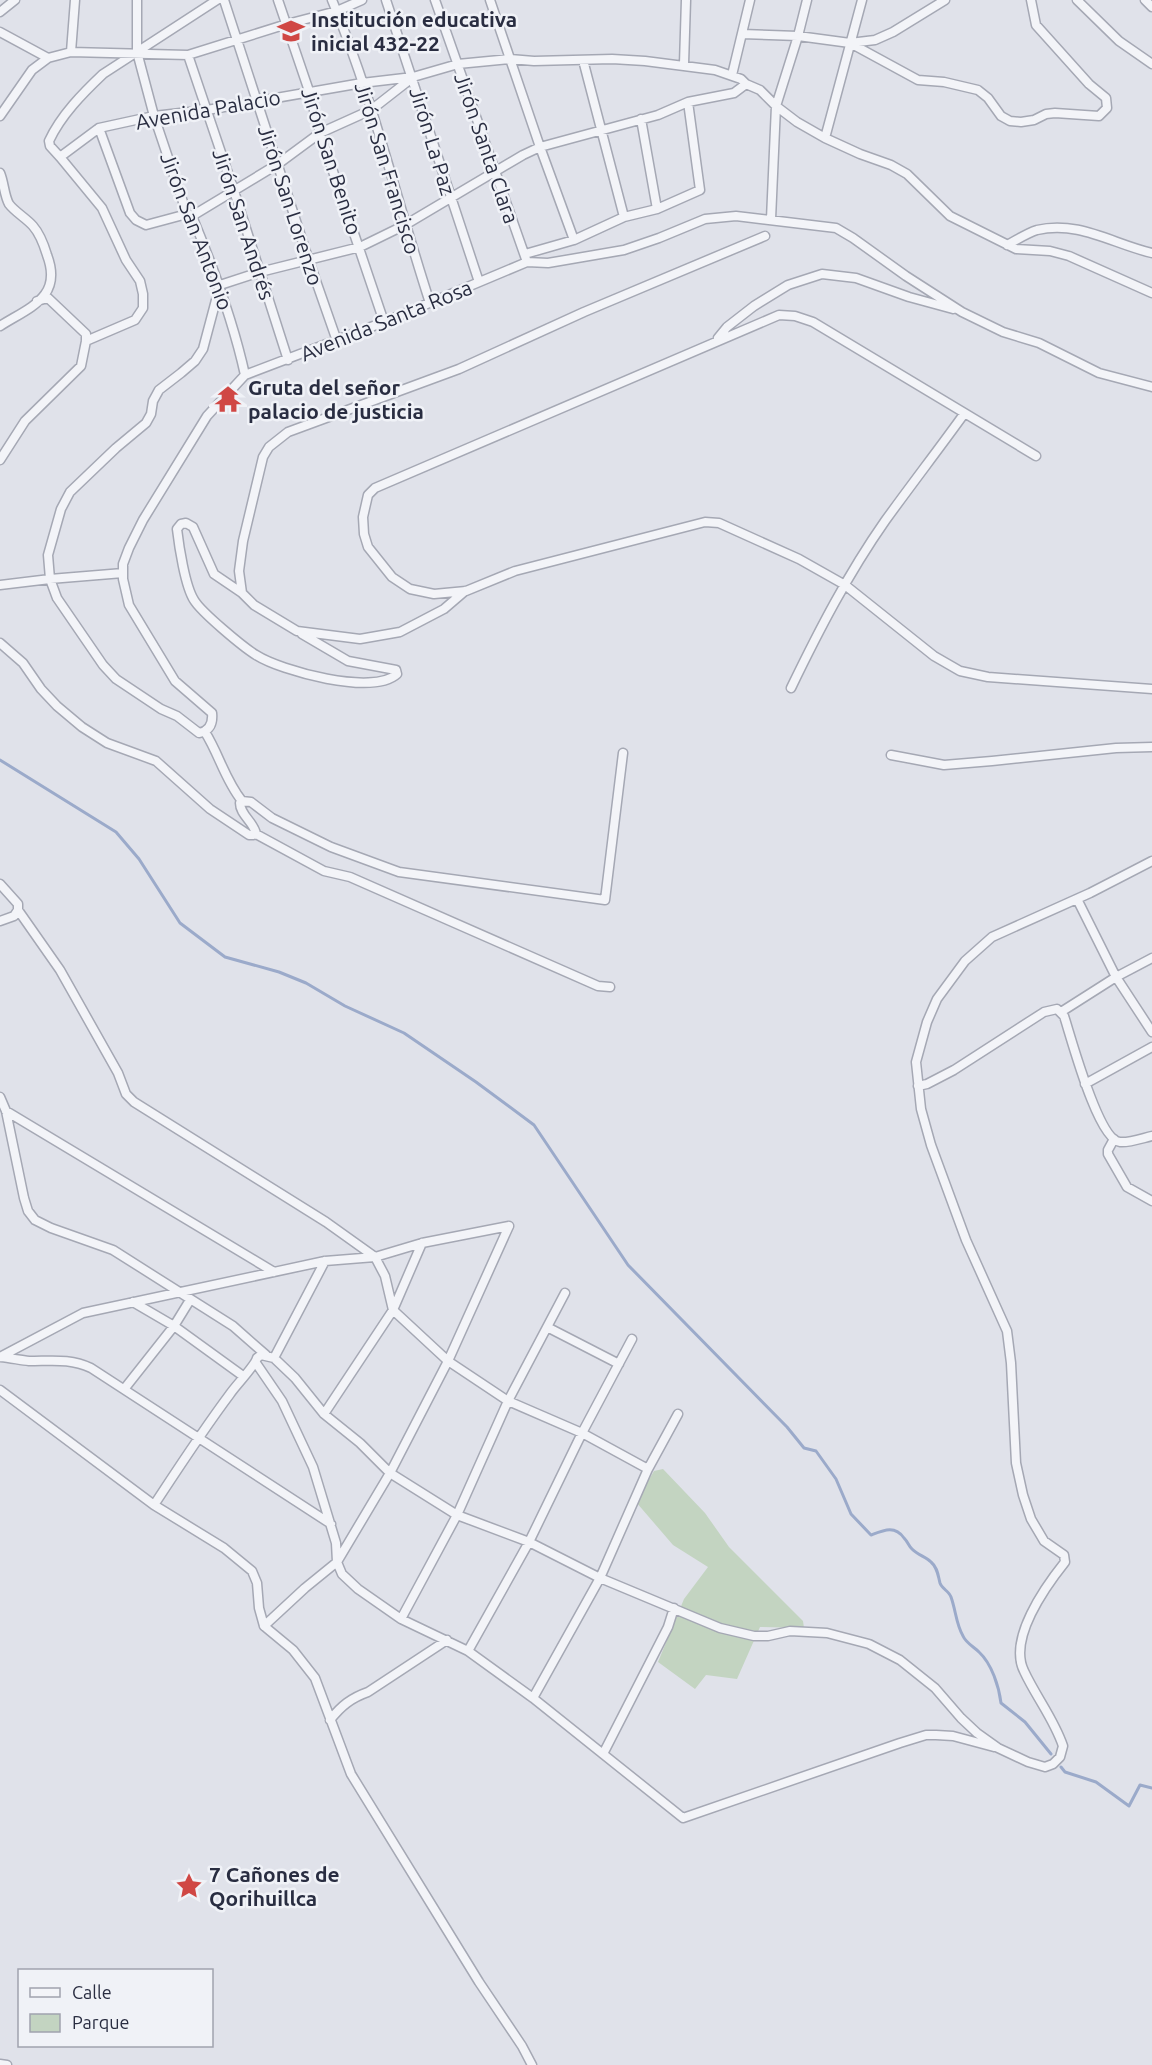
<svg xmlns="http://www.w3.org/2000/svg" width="1152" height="2065" font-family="Ubuntu,sans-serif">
  <rect width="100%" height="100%" fill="#e0e2ea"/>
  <path fill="#c3d4c1" d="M 663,1469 L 705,1513 L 729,1547 L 803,1621 L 804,1628 L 760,1627 L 737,1679 L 706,1675 L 695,1689 L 658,1662 L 684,1599 L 708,1567 L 673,1545 L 636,1502 L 654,1471 Z"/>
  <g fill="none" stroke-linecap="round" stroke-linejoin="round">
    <path stroke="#9baaca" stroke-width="3" d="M 0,760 L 116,832 L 139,859 L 180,923 L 225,957 L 279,972 L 306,983 L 345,1006 L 404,1033 L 476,1082 L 534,1125 L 628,1265 L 787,1427 L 804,1448 L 816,1451 L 836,1479 L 851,1514 L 871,1535 C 884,1530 895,1525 904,1538 C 908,1542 908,1545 912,1549 C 918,1555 926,1557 931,1562 C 938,1568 938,1576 940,1583 C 942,1589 949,1591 951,1597 C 956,1611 956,1624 963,1636 C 966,1643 974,1647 979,1652 C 992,1664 999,1687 1001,1703 L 1025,1722 L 1051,1754
      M 1061,1767 L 1065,1772 L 1096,1782 L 1129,1806 L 1140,1785 L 1152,1788"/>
    <defs>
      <path id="minor" d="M 137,0 L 137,52 L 154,116 L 187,214 L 192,216 C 214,269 233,320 245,375
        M 217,0 L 103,74 C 83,93 61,115 49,141 L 50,146 L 60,157 L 99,128 L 154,116 L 207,110 L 362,83 L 413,77 L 458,64 L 510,59 L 534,61 L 612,59 L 645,61 L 715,70 L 741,79 L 746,84 L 734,93 L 688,102 L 658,115 L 540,147 L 523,155 L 405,225 L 360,247 L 260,272 L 220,285 L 203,349 L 195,361 L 181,373 L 159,390 L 153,401 L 151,414 L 146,423 L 116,448 L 70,492 L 61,509 L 48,555 L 50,579 L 57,598 L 103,665 L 116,679 L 161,709 L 177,716 L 199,733 C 210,731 213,723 212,713 L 175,681 L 129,605 L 123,579 L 123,564 L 129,548 L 143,520 L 207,416 L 245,375 L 384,322 L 527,262 L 548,263 L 624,250 L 659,238 L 705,219 L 736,216 L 836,228 L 853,238 L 906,276 L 962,312 L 1003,332 L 1039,343 L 1099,373 L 1152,387
        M 224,0 L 309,261 L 337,341
        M 278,0 L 309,91 L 320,133 L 384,322
        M 332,0 C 373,98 397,202 430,303
        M 386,0 L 479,282
        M 435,0 L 527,262
        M 490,0 L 540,147 L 574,240
        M 1077,0 L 1119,41 L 1152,64
        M 1145,0 L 1152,7
        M 0,12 L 15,0
        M 0,32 L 48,58 L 71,52 L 188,55 L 287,24 L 337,11 L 362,0
        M 742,34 L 798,36 L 850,43 L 875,40 L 893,32 L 945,0
        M 850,43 L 918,80 L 944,82 L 978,90 L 988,98 L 1001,116 L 1010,121 L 1021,122 L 1034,120 L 1046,114 L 1055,113 L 1099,116 L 1107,108 L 1106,98 L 1089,84 L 1036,25 L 1031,0
        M 71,52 L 75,0
        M 188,55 L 234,191 L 288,360
        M 583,60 L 624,217
        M 684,64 L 686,0
        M 732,75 L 750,0
        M 746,84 L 760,90 L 776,106 L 797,122 L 825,138 L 860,154 L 891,165 L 907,174 L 950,216 L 1016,249 L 1050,251 L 1069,256 L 1152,293
        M 0,116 L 32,70 L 48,58
        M 641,119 L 657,209
        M 99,128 L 130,213 L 136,220 L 146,225 L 187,214
        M 825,138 L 862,0
        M 60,157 L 102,208 L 126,260 L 140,281 L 143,294 L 143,308 L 135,320 L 86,341
        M 0,173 C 4,182 4,195 9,204 C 15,212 26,218 33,226 C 40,234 44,245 47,255 C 63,297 30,307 0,326
        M 192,216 L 278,164 L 320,133 L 371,110 L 412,78
        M 771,219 L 776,106 L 798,36 L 807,0
        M 1007,245 C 1017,240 1027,233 1037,230 C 1078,220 1113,244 1152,253
        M 525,254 L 574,240 L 624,217 L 657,209 L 700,190 L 688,102
        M 718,338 L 727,327 L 754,306 L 788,285 L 822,274 L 856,278 L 909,297 L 953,309
        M 1036,456 L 813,322 L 795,316 L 779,315 L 375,488 L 368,495 L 363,517 L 364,534 L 368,547 L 392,577 L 410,589 L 434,594 L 466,591 L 515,571 L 705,522 L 719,523 L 799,559 L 845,585 L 934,656 L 960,671 L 988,677 L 1152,689
        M 0,460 L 25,421 L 81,366 L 86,341 L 86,334 L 48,298 L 37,301
        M 0,585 L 50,579 L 123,573
        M 465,591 L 444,609 L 400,632 L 360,639 L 297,631 L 254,605 L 242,593 L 239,571 L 243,541 L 263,457 L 269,447 L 288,432 L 459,369 L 584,312 L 765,236
        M 242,593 L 214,574 L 193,527 L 186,523 L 181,524 L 177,529 C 179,546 185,586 194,600 C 201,612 243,647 256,655 C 281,671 373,696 397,674 L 396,670 L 348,661 L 302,634
        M 0,643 L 23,663 L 41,689 L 57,706 L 82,727 L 107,743 L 156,761 L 210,809 L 249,835 L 253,835 L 256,834 C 254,822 240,815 240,803 L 242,801
        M 791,688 C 819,630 848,574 885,521 C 911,485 938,450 964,414
        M 205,732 C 219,754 225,780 242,801 L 251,802 L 272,818 L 331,847 L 399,872 L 605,900 L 623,753
        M 891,755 L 944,765 L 992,761 L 1116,748 L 1152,747
        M 256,834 L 324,871 L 350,877 L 598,986 L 610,987
        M 0,884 L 18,904 L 18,910 L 14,916 L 0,921
        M 1077,899 L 1116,977 L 1152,1032
        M 18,910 L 60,970 L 118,1073 L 126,1094 L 134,1102 L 326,1222 L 375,1257 L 385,1276 L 393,1310 L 448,1361 L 508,1401 L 582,1433 L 648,1469
        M 1061,1012 L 1116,977 L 1152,958
        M 1085,1084 L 1152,1047
        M 918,1086 L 927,1084 L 954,1070 L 1044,1012 L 1057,1009 L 1064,1016 C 1071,1037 1098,1140 1120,1142 C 1129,1143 1143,1138 1152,1136
        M 0,1097 L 6,1111 L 24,1198 L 28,1211 L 35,1220 L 51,1228 L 113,1250 L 233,1326 L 266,1355
        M 6,1111 L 274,1272
        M 1114,1139 L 1108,1150 L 1108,1154 L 1127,1187 L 1152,1201
        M 133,1302 L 174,1326 L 243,1376
        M 547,1327 L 619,1364
        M 0,1357 L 83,1313 L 325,1261 L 375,1257 L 422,1243 L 509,1226
        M 0,1357 C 10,1358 20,1360 29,1361 C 52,1361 70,1358 91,1368 L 331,1524
        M 274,1358 L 325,1261
        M 256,1363 L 282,1401 L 313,1467 L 336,1543 L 337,1562 L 342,1574 L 358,1589 L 401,1619 L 468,1651 L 533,1698 L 683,1818 L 900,1743 L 926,1735 L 936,1735 L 953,1736 L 994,1747
        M 125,1388 L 174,1326 L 190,1300
        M 0,1390 L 154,1505 L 224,1548 L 252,1571 L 257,1583 L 259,1608 L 264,1626 L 293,1650 L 315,1678 L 351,1774 L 479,1982 L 522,2046 L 532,2065
        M 324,1414 L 393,1310 L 422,1243
        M 154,1505 C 179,1467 203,1430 230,1394 C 236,1385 255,1366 257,1358 L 261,1355 L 274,1358 L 295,1378 L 324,1414 L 360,1443 L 390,1473 L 457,1515 L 529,1542 L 600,1578 L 720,1628 L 754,1636 L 768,1636 L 790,1631 L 827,1633 L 869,1644 L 900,1660 L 935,1688 L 961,1718 L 977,1733 L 998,1748 L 1028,1762 L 1045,1767 L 1053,1764 L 1060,1757 L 1063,1746 C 1054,1719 1036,1697 1024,1671 C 1008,1639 1045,1587 1065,1562 L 1064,1555 L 1044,1541 L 1031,1519 L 1023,1495 L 1016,1463 L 1011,1363 L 1007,1331 L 966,1240 L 931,1145 L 921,1109 L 916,1062 L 927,1022 L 937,999 L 965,961 L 992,937 L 1090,893 L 1152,861
        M 401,1619 L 457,1515 L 508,1401 L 565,1293
        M 264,1626 L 305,1588 L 337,1562 L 390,1473 L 448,1361 L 509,1226
        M 468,1651 L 529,1542 L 582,1433 L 632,1339
        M 533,1698 L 600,1578 L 648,1469 L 678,1414
        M 330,1720 C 341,1706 351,1698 368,1692 L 447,1640
        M 603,1754 L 668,1627 L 674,1608
        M 0,2064 L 7,2065"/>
    </defs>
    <use href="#minor" stroke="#a5a8b4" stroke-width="11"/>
    <use href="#minor" stroke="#f3f4f8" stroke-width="8"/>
  </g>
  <defs>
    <symbol id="school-bare" viewBox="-9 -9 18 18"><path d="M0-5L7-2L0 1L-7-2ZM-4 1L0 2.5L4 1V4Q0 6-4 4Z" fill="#d04744" stroke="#f0f2f7" stroke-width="2.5" paint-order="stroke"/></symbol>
    <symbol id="temple-bare" viewBox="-9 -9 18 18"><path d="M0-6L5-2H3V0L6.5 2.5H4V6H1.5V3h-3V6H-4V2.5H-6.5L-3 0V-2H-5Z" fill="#d04744" stroke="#f0f2f7" stroke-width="2.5" paint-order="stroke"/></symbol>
    <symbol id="sight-bare" viewBox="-9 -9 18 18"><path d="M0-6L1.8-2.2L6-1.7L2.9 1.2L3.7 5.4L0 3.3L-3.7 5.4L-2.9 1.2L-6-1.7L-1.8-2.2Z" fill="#d04744" stroke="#f0f2f7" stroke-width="2.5" paint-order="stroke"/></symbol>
  </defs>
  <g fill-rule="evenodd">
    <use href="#school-bare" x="272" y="12" width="38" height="38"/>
    <use href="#temple-bare" x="209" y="380" width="38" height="38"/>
    <use href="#sight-bare" x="170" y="1867" width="38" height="38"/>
  </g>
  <g text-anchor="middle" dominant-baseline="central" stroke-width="5" stroke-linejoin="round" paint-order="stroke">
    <g font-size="21" font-weight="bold" fill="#292d41" stroke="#f0f2f7" text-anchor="start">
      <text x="311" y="19">Institución educativa<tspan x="311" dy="24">inicial 432-22</tspan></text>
      <text x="248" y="387">Gruta del señor<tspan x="248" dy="24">palacio de justicia</tspan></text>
      <text x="209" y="1874">7 Cañones de<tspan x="209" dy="24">Qorihuillca</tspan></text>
    </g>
    <g font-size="21" fill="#292d41" stroke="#f0f2f7">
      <text transform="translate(208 109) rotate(-10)">Avenida Palacio</text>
      <text transform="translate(433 141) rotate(73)">Jirón La Paz</text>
      <text transform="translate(487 148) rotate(71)">Jirón Santa Clara</text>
      <text transform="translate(332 161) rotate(72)">Jirón San Benito</text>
      <text transform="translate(388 168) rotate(73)">Jirón San Francisco</text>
      <text transform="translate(291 205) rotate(72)">Jirón San Lorenzo</text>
      <text transform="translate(244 224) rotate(72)">Jirón San Andrés</text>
      <text transform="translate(197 231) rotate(69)">Jirón San Antonio</text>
      <text transform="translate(386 320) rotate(-22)">Avenida Santa Rosa</text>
    </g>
  </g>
  <rect x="18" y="1969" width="195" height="78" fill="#f0f2f7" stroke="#a0a3ae" stroke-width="1.5"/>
  <rect x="30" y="1988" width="30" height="9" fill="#f3f4f8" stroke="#a0a3ae" stroke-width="1.5"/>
  <text x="72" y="1999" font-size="18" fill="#292d41">Calle</text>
  <rect x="30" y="2014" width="30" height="18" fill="#c3d4c1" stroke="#a0a3ae" stroke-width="1.5"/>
  <text x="72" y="2029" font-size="18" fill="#292d41">Parque</text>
</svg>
